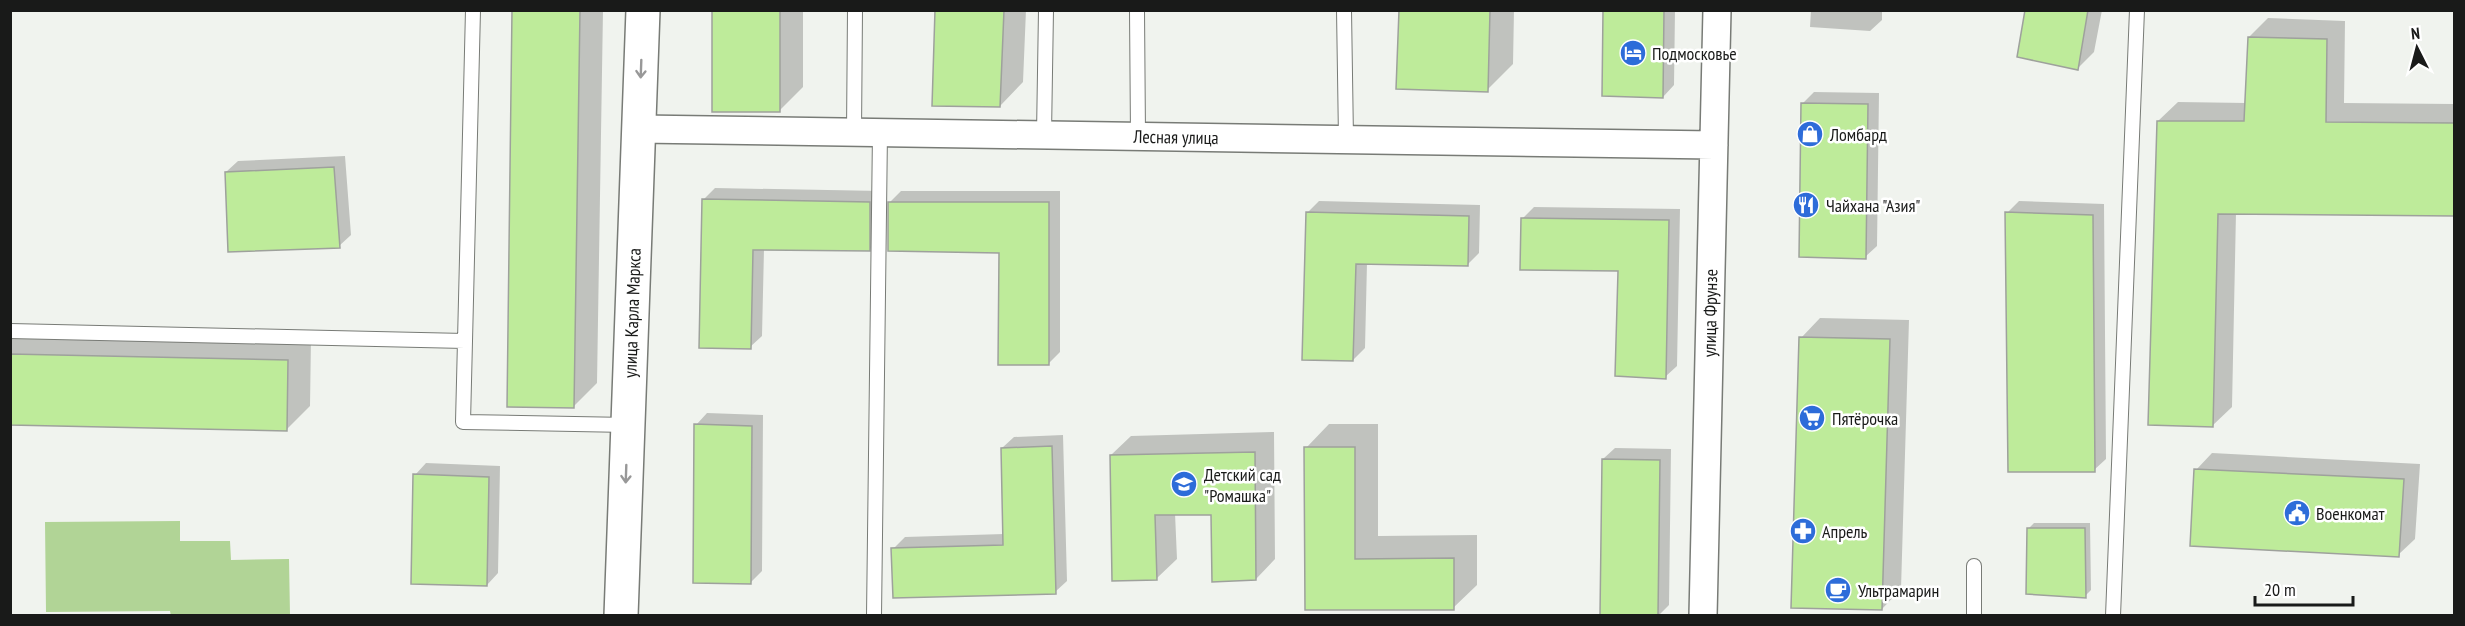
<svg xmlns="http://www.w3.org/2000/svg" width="2465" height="626" font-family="'PT Sans Narrow',sans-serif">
  <rect width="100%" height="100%" fill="#f0f3ee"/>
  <path fill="#b1d496" d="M 180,521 L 180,541 L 230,541 L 231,560 L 289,559 L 290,615 L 171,616 L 170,611 L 46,612 L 45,522 Z"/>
  <path fill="#0003" d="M 513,10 L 603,10 L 597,383 L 573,407 Z
    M 713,10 L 803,10 L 803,87 L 780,110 Z
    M 937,10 L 1026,10 L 1023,82 L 1000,106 Z
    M 1401,10 L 1514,10 L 1513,64 L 1487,90 Z
    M 1604,10 L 1675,10 L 1674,85 L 1663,97 Z
    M 1811,10 L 1882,10 L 1882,20 L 1870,31 L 1810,27 Z
    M 2026,10 L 2102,10 L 2094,52 L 2078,68 Z
    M 2268,18 L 2345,21 L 2344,103 L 2454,104 L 2454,214 L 2236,212 L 2232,407 L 2212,426 L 2158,121 L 2178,102 L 2247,103 L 2249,37 Z
    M 1814,92 L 1879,93 L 1877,246 L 1865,257 L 1802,104 Z
    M 345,156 L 351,235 L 339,246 L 226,172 L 238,161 Z
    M 715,188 L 881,191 L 881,238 L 869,250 L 764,249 L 762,336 L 750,347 L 703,200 Z
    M 901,191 L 1060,191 L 1060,352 L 1048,364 L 1000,252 L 890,202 Z
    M 1319,201 L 1480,205 L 1479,253 L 1467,265 L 1367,263 L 1365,348 L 1353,360 L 1307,213 Z
    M 2019,201 L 2104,204 L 2106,459 L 2094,470 L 2007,213 Z
    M 1534,207 L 1680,209 L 1677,366 L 1665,377 L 1620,269 L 1523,218 Z
    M 1820,318 L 1909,320 L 1901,589 L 1882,609 L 1801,338 Z
    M 10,330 L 311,337 L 310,406 L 286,430 L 10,424 Z
    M 707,413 L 763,415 L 762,571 L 751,582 L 696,425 Z
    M 1329,424 L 1378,424 L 1378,536 L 1477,535 L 1477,585 L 1453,608 L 1306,609 L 1306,448 Z
    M 1274,432 L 1275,559 L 1256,579 L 1212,513 L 1175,513 L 1177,559 L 1157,578 L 1111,455 L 1131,436 Z
    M 1063,435 L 1067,581 L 1055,592 L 893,549 L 905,537 L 1004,534 L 1002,448 L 1014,437 Z
    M 1615,448 L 1671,449 L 1669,605 L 1658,616 L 1601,616 L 1603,459 Z
    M 2212,453 L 2420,464 L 2415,539 L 2398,555 L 2196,470 Z
    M 426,463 L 500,466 L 498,573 L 487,585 L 415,475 Z
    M 2034,523 L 2090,523 L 2091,590 L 2085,596 L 2028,529 Z"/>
  <path fill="#beeb9a" stroke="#9ea19c" stroke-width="1.5" d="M 512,10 L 580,10 L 574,408 L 507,407 Z
    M 712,10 L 780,10 L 780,112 L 712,112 Z
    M 935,10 L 1004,10 L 1000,107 L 932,106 Z
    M 1399,10 L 1490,10 L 1488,92 L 1396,89 Z
    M 1603,10 L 1664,10 L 1663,98 L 1602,96 Z
    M 2025,10 L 2088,10 L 2078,70 L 2017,57 Z
    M 2248,37 L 2327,39 L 2326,122 L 2454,123 L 2454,216 L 2218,214 L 2213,427 L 2148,425 L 2157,121 L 2244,121 Z
    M 1801,103 L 1868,104 L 1866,259 L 1799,257 Z
    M 334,167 L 340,248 L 228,252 L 225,172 Z
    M 702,199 L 870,202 L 870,251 L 753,250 L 751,349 L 699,348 Z
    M 888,202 L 1049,202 L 1049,365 L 998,365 L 999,253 L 888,251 Z
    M 1306,212 L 1469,216 L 1468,266 L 1356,264 L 1353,361 L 1302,360 Z
    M 2005,212 L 2093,215 L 2095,472 L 2008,472 Z
    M 1521,218 L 1669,220 L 1666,379 L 1615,376 L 1618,271 L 1520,270 Z
    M 1799,337 L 1890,339 L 1882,610 L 1791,608 Z
    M 10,354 L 288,360 L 287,431 L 10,425 Z
    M 694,424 L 752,426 L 751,584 L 693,583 Z
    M 1052,446 L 1056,594 L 893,598 L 891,548 L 1003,545 L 1001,448 Z
    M 1304,447 L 1355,447 L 1355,559 L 1454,558 L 1454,610 L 1305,610 Z
    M 1255,452 L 1256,580 L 1212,582 L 1211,515 L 1155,515 L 1157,580 L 1112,581 L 1110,455 Z
    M 1602,459 L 1660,460 L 1658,615 L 1600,615 Z
    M 2194,469 L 2404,479 L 2399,557 L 2190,546 Z
    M 413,474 L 489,477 L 487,586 L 411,584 Z
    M 2027,528 L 2085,528 L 2086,598 L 2026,594 Z"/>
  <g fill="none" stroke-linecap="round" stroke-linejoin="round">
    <defs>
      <path id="service" d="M 1137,10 L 1138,136
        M 1344,10 L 1346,139
        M 854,132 L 855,10
        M 1044,134 L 1046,10
        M 10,331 L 465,341 L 473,10
        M 465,341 L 463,422 L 628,425
        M 874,616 L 880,132
        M 1974,616 L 1974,566
        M 2113,616 L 2137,10"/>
      <path id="minor" d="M 639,129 L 1714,145
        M 1703,616 L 1717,10"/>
      <path id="tertiary" d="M 621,616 L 643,10"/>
    </defs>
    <use href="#service" stroke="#787b76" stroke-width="16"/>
    <use href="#minor" stroke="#787b76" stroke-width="30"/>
    <use href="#tertiary" stroke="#787b76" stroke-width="36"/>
    <use href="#service" stroke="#fff" stroke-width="14"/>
    <use href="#minor" stroke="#fff" stroke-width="27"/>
    <use href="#tertiary" stroke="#fff" stroke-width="33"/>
  </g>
  <defs><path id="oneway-shaft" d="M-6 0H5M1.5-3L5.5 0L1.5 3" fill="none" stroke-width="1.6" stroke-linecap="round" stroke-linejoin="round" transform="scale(1.5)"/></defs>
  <g stroke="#989898">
    <use href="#oneway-shaft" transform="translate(641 69) rotate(92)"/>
    <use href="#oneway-shaft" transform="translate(626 474) rotate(92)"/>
  </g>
  <defs>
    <symbol id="hotel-disc" viewBox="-11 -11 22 22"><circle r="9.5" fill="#2d6cd9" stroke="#fff"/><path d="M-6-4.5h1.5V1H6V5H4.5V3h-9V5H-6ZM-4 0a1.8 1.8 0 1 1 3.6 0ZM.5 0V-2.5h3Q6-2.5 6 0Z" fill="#fff"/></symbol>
    <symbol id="shop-disc" viewBox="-11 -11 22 22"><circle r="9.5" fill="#2d6cd9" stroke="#fff"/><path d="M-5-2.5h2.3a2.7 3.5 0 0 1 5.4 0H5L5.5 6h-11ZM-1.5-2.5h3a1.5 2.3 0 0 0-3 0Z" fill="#fff"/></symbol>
    <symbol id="restaurant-disc" viewBox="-11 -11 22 22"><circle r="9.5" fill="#2d6cd9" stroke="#fff"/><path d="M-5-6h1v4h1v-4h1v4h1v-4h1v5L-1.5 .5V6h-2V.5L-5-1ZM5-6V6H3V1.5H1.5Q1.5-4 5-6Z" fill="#fff"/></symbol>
    <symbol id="supermarket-disc" viewBox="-11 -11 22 22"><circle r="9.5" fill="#2d6cd9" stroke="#fff"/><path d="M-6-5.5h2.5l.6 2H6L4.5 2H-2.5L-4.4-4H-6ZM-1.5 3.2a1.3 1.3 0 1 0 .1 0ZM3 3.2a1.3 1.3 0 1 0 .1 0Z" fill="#fff"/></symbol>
    <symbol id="school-disc" viewBox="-11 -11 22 22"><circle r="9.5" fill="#2d6cd9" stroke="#fff"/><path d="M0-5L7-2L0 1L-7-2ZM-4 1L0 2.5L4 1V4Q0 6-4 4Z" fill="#fff"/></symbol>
    <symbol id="civic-disc" viewBox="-11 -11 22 22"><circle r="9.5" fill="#2d6cd9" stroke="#fff"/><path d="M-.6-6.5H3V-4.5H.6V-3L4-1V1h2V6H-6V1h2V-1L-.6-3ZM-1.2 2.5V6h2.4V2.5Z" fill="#fff"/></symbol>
    <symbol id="pharmacy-disc" viewBox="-11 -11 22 22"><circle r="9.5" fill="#2d6cd9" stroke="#fff"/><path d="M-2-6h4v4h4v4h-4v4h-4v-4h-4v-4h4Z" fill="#fff"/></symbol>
    <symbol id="cafe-disc" viewBox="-11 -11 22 22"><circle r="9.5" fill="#2d6cd9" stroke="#fff"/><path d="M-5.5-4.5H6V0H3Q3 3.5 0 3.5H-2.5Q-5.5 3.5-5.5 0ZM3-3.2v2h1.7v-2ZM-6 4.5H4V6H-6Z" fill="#fff"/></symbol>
  </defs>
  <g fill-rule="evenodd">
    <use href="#hotel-disc" x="1618" y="38" width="30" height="30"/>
    <use href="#shop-disc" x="1795" y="119" width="30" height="30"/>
    <use href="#restaurant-disc" x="1791" y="190" width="30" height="30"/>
    <use href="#supermarket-disc" x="1797" y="403" width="30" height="30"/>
    <use href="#school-disc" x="1169" y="469" width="30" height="30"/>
    <use href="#civic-disc" x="2282" y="498" width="30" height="30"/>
    <use href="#pharmacy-disc" x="1788" y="516" width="30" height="30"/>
    <use href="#cafe-disc" x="1823" y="575" width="30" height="30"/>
  </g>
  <g text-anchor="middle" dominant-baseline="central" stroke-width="5" stroke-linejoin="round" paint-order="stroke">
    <g font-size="18" fill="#191a19" stroke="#fff" text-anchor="start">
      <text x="1652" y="53">Подмосковье</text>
      <text x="1830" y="134">Ломбард</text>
      <text x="1826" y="205">Чайхана "Азия"</text>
      <text x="1832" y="418">Пятёрочка</text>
      <text x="1204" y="474">Детский сад<tspan x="1204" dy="21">"Ромашка"</tspan></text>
      <text x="2316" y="513">Военкомат</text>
      <text x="1822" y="531">Апрель</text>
      <text x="1858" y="590">Ультрамарин</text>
    </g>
    <g font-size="18" fill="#191a19" stroke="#fff">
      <text transform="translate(1176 137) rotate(1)">Лесная улица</text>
      <text transform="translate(632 313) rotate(-88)">улица Карла Маркса</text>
      <text transform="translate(1710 313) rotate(-89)">улица Фрунзе</text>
    </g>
  </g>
  <rect width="2465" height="626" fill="none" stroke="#191a19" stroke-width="24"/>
  <g transform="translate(2417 48) rotate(354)" stroke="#ffffff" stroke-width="4.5" paint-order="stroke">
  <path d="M0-4.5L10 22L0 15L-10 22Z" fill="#191a19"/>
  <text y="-9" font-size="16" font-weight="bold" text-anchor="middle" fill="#191a19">N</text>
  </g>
  <path d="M2255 596v9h98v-9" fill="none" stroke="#191a19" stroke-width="3"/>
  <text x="2264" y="596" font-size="18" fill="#191a19" stroke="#ffffff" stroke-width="4.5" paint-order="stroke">20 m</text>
</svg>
